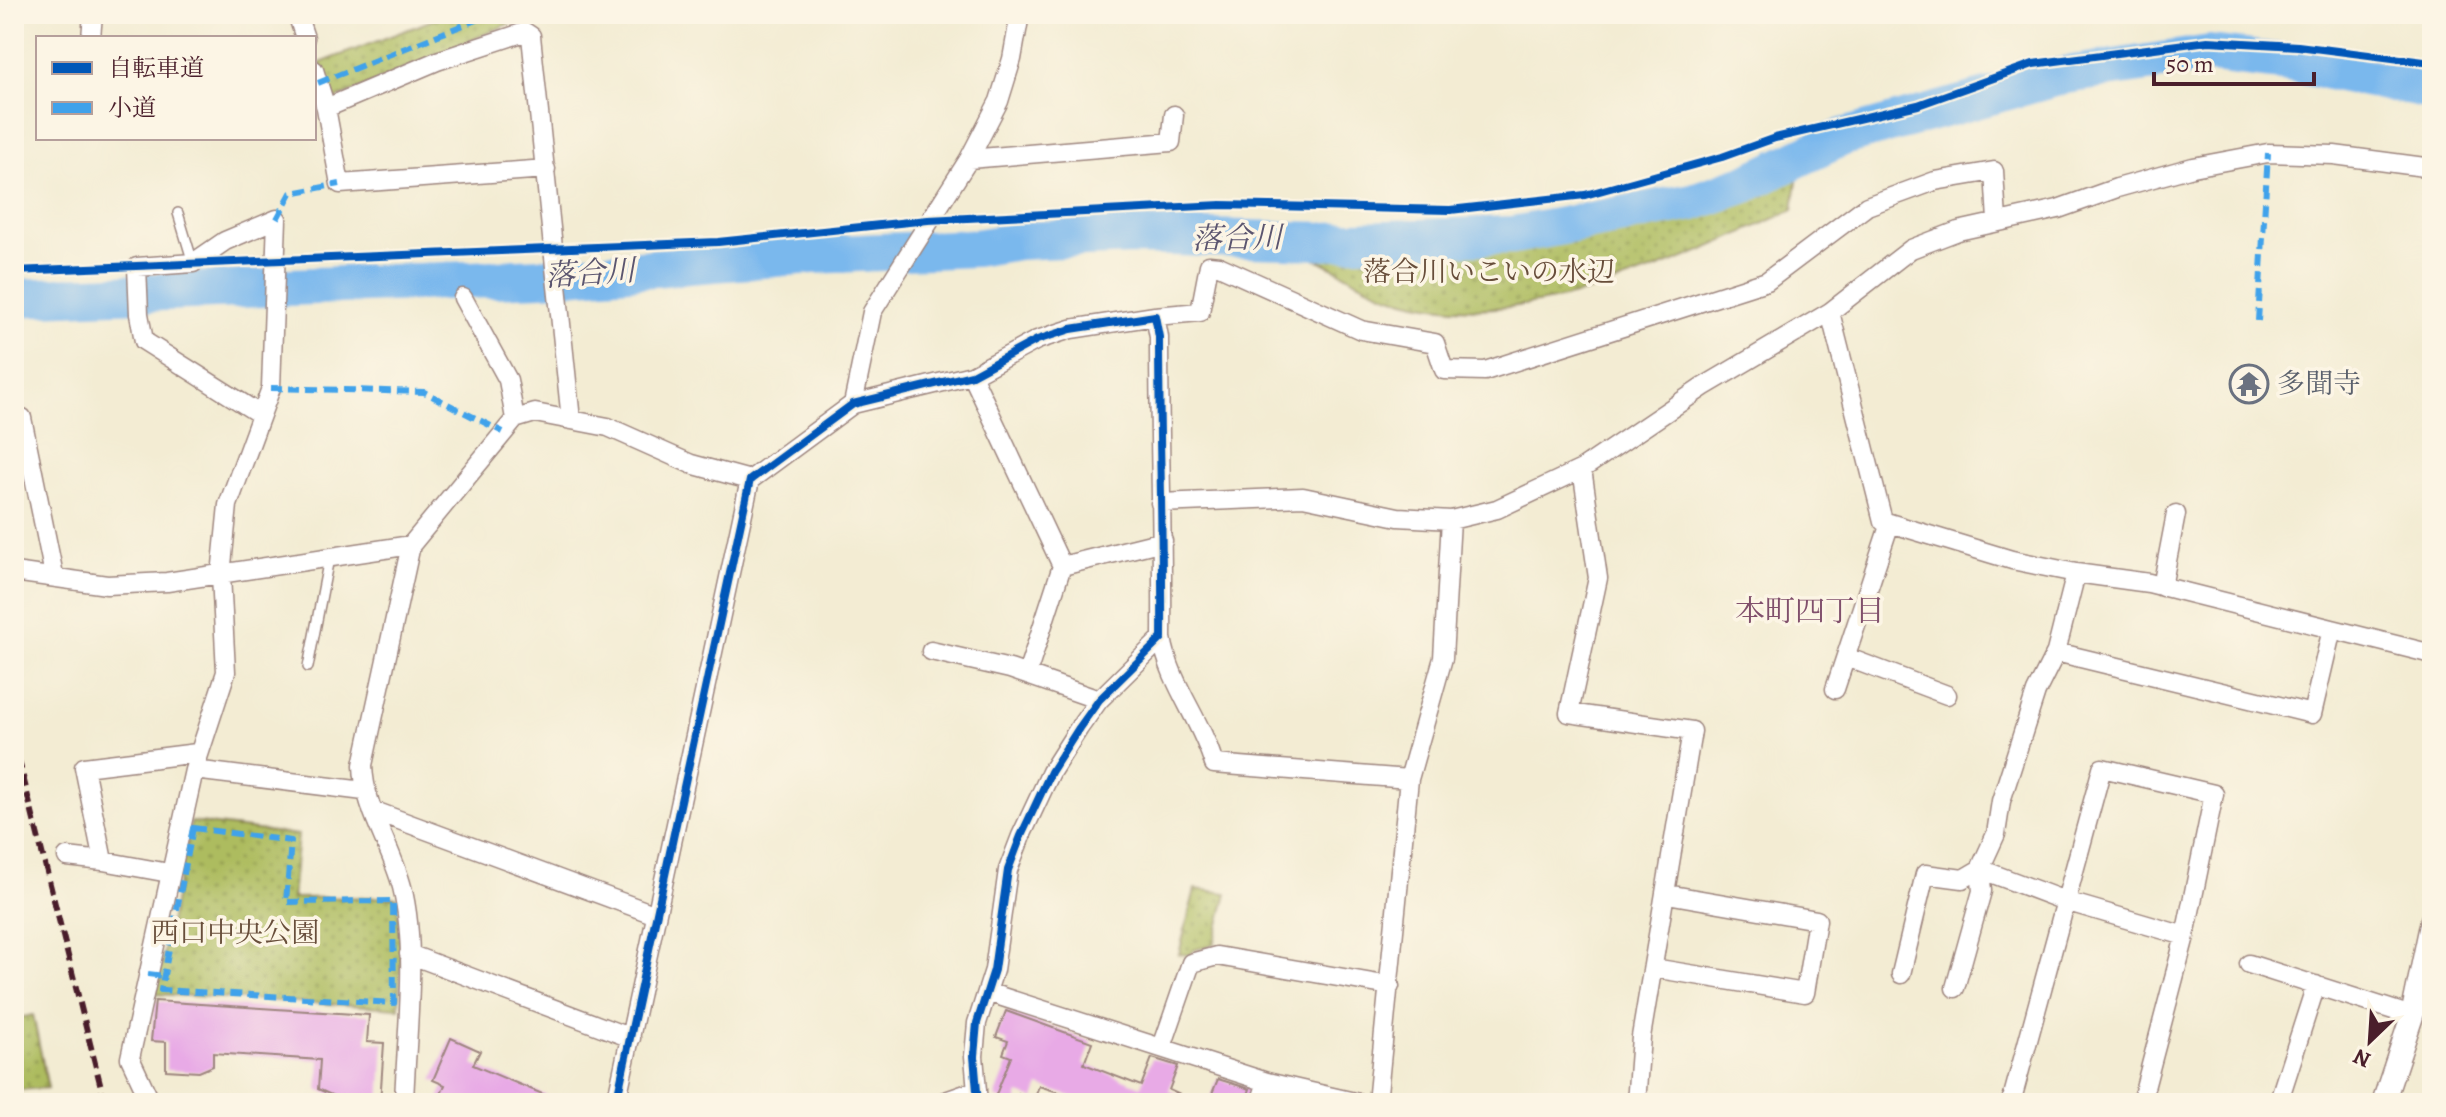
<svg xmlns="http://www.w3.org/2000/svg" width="2446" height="1117" font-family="Alegreya,'Noto Serif JP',serif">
  <defs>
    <pattern id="green-dots" width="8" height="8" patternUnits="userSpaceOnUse" patternTransform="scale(2)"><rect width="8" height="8" fill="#adbc5f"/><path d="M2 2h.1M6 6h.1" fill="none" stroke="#8f984f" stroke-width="1.8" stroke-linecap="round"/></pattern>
  </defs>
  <rect width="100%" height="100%" fill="#fcf5e5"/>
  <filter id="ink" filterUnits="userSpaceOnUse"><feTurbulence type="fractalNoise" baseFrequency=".0125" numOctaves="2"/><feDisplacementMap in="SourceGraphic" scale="16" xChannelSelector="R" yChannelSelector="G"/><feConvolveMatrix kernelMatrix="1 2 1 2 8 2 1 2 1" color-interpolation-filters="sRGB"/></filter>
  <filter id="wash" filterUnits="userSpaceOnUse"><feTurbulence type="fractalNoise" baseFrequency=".006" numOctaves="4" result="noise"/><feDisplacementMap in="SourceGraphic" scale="32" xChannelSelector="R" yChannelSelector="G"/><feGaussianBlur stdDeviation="1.8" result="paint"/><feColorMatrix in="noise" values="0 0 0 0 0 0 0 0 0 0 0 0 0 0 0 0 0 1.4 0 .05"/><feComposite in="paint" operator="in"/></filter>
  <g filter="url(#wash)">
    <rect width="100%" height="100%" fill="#f3ecd3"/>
    <path fill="url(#green-dots)" stroke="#7c6e45" stroke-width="2" d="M 448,14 L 531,14 L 334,100 L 320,63 Z
      M 1800,158 L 1793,210 C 1677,262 1527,337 1397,298 C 1369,290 1341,271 1315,258 L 1315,240 C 1380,239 1446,240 1511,235 C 1609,228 1712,201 1800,158 Z
      M 191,822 L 298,835 L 292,898 L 397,897 L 401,953 L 399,1008 L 155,994 Z
      M 1195,889 L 1227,893 L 1214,944 L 1194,950 L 1190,955 L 1179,954 Z
      M 33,1015 L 48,1088 L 14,1090 L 14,1019 Z"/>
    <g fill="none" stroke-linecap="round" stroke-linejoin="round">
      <path stroke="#7ab8ed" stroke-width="38" d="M 14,298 L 542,277 L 812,255 L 975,248 L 1018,241 L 1133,236 L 1326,241 L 1513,235 L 1693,202 L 1745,184 L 1843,137 L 2066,75 L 2210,54 L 2288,63 L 2432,91"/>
    </g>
    <g id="blocks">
      <path fill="#e8aae6" d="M 155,1001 L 369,1015 L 367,1042 L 384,1043 L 380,1103 L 349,1103 L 318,1089 L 320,1060 L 213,1053 L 213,1066 L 199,1072 L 166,1070 L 166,1042 L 151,1041 Z
        M 1006,1011 L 1092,1042 L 1084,1064 L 1141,1086 L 1152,1058 L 1178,1066 L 1169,1090 L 1198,1103 L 1092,1103 L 1039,1086 L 1034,1099 L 1019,1094 L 1016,1103 L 1010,1103 L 995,1097 L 1011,1057 L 1003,1054 L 1008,1041 L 996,1037 Z
        M 451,1038 L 480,1051 L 473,1065 L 564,1103 L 437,1103 L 445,1085 L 433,1080 Z
        M 1218,1079 L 1250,1089 L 1245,1103 L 1208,1103 Z"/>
    </g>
  </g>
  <g filter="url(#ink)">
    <use href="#blocks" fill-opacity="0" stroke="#9e867f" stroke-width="2"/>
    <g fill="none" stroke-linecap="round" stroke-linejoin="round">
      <defs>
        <path id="service" d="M 178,213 L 193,263
          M 308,667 L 329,558"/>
        <path id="minor" d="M 297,14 L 305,38
          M 91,38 L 93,14
          M 314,70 L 326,108 L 340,184 L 546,169
          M 326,108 L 437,61 L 525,32 L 531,36 L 571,420
          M 969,159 L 1171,142 L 1174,115
          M 463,298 L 508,380 L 515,419
          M 1830,312 L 1883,521 L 2012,560 L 2076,573
          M 1155,316 L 1200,312 L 1209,265 L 1219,266 L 1361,330 L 1435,343 L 1444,370 L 1485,371 L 1767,281 L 1867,206 L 1935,181 L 1994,171 L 1997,221
          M 972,375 L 1062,566 L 1027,674
          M 853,404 L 872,312 L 969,159 L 999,101 L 1012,59 L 1020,14
          M 14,417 L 22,418 L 54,575
          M 1582,469 L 1598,578 L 1569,713 L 1692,731 L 1641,1037 L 1636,1103
          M 1160,503 L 1303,497 L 1398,517 L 1451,520 L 1497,509 L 1582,469 L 1703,387 L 1830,312 L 1911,249 L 1958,231 L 2058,209 L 2117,188 L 2193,167 L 2268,153 L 2334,155 L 2432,168
          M 1062,566 L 1163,541
          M 14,572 L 107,585 L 167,582 L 411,545
          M 2162,587 L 2176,514
          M 1162,638 C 1170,685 1201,719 1214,764 L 1409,779
          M 931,651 L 1010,669 L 1099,700
          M 2056,652 L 2312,714 L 2332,629 L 2432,654
          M 1846,657 L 1947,695
          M 1835,689 L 1890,523
          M 194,770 L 226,672 L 221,575 L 228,505 L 271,388 L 277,219 L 225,241 L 193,263 L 137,267 L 139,314 L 144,341 L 261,415
          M 372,810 L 656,915
          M 67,857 L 103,861
          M 169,873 L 103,861 L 84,767 L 197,753
          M 2185,936 L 2065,901 L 1980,869 L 1996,834 L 2001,801 L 2036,692 L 2056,652 L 2076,573 L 2149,583 L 2332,629
          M 409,954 L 631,1038
          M 2249,964 L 2412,1016
          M 1653,968 L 1805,993 L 1817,920 L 1667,894
          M 1901,974 L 1925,874 L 1963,879 L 1980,869 L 1982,891 L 1955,988
          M 987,992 L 1267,1082 L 1359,1103
          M 1162,1047 L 1191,963 L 1217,956 L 1390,986
          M 2279,1100 L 2316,985
          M 151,1103 L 130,1058 L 194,770 L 364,791
          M 404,1103 C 406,1037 418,951 402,887 C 391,845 364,809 363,765 L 411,545 L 515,419 L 535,413 L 608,427 L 691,464 L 750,480
          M 616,1103 L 750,480 L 853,404 L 972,375 L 1037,340 L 1071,329 L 1155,316 L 1159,337 C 1159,437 1163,538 1162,638 L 1099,700 L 1079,728 L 1051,772 L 1021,836 L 1008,870 L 994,970 L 977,1023 L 974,1056 L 978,1103
          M 940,1103 L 977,1090
          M 1260,1103 L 1267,1082
          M 1377,1103 L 1409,779 L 1443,658 L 1451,520
          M 2011,1103 L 2102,768 L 2214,794 L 2185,936 L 2141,1103"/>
        <path id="tertiary" d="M 2383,1103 L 2412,1016 L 2432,920"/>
      </defs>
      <use href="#service" stroke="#9e867f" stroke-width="12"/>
      <use href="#minor" stroke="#9e867f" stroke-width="21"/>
      <use href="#tertiary" stroke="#9e867f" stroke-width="25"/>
      <use href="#service" stroke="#fff" stroke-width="9"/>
      <use href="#minor" stroke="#fff" stroke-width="18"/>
      <use href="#tertiary" stroke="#fff" stroke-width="22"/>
      <path stroke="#4a1f2b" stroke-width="6" stroke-dasharray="12 6" stroke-linecap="butt" d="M 14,741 L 105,1103"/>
      <path stroke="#40a2eb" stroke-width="6" stroke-dasharray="12 6" stroke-linecap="butt" d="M 318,83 L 491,14
        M 277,219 L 291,193 L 340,184
        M 2258,321 L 2268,153
        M 271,388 L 424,392 L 503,432
        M 193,828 L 291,841 L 286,902 L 393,901 L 394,1003 L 161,990 Z
        M 148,974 L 164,976"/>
      <defs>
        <path id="cycleway" d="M 14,271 L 718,242 L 928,220 L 1221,205 L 1450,210 L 1585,195 L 1722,157 L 1775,138 L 1918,105 L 2033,64 L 2208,41 L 2298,46 L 2432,63
          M 616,1103 L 750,480 L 853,404 L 972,375 L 1037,340 L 1071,329 L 1155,316 L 1159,337 C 1159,437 1163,538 1162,638 L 1099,700 L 1079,728 L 1051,772 L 1021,836 L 1008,870 L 994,970 L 977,1023 L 974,1056 L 978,1103"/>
      </defs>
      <use href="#cycleway" stroke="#fcf5e5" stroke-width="13"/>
      <use href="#cycleway" stroke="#0057b8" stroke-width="8"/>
    </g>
  </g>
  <defs>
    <symbol id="temple-ring" viewBox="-11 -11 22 22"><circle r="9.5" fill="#fcf5e5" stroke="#6b7280" stroke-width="1.5"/><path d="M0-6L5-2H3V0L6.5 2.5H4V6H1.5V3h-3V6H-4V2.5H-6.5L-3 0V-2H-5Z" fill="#6b7280"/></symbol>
  </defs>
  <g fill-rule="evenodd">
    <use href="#temple-ring" x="2227" y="362" width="44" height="44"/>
  </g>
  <g text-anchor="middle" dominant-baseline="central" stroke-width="7" stroke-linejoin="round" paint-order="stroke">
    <g font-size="28" fill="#684e3b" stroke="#fcf5e5">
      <text x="1489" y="272">落合川いこいの水辺</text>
      <text x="235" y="933">西口中央公園</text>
    </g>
    <g font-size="28" fill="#5b616d" stroke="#fcf5e5" text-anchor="start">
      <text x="2277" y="384">多聞寺</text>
    </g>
    <g font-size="30" font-style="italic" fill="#5b556f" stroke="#fcf5e5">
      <text transform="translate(1237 238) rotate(-1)">落合川</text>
      <text transform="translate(590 273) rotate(-4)">落合川</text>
    </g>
    <g font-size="30" fill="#81506c" stroke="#fcf5e5">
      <text x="1810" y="611">本町四丁目</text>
    </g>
  </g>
  <rect width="2446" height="1117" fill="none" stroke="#fcf5e5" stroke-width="48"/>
  <rect x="36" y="36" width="280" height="104" fill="#fcf5e5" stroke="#b59f9b" stroke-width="2"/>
  <rect x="52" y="62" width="40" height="12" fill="#0057b8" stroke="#b59f9b" stroke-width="2"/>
  <text x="108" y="76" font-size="24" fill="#4a1f2b">自転車道</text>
  <rect x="52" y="102" width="40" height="12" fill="#40a2eb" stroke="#b59f9b" stroke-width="2"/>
  <text x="108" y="116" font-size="24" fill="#4a1f2b">小道</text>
  <g transform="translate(2370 1041) rotate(205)" stroke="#fcf5e5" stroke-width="6" paint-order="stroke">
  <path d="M0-6L14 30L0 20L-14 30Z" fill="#4a1f2b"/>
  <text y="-12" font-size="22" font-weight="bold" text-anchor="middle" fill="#4a1f2b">N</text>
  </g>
  <path d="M2154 72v12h160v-12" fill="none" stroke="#4a1f2b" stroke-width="4"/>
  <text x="2166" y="72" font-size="24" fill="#4a1f2b" stroke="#fcf5e5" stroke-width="6" paint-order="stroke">50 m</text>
</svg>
